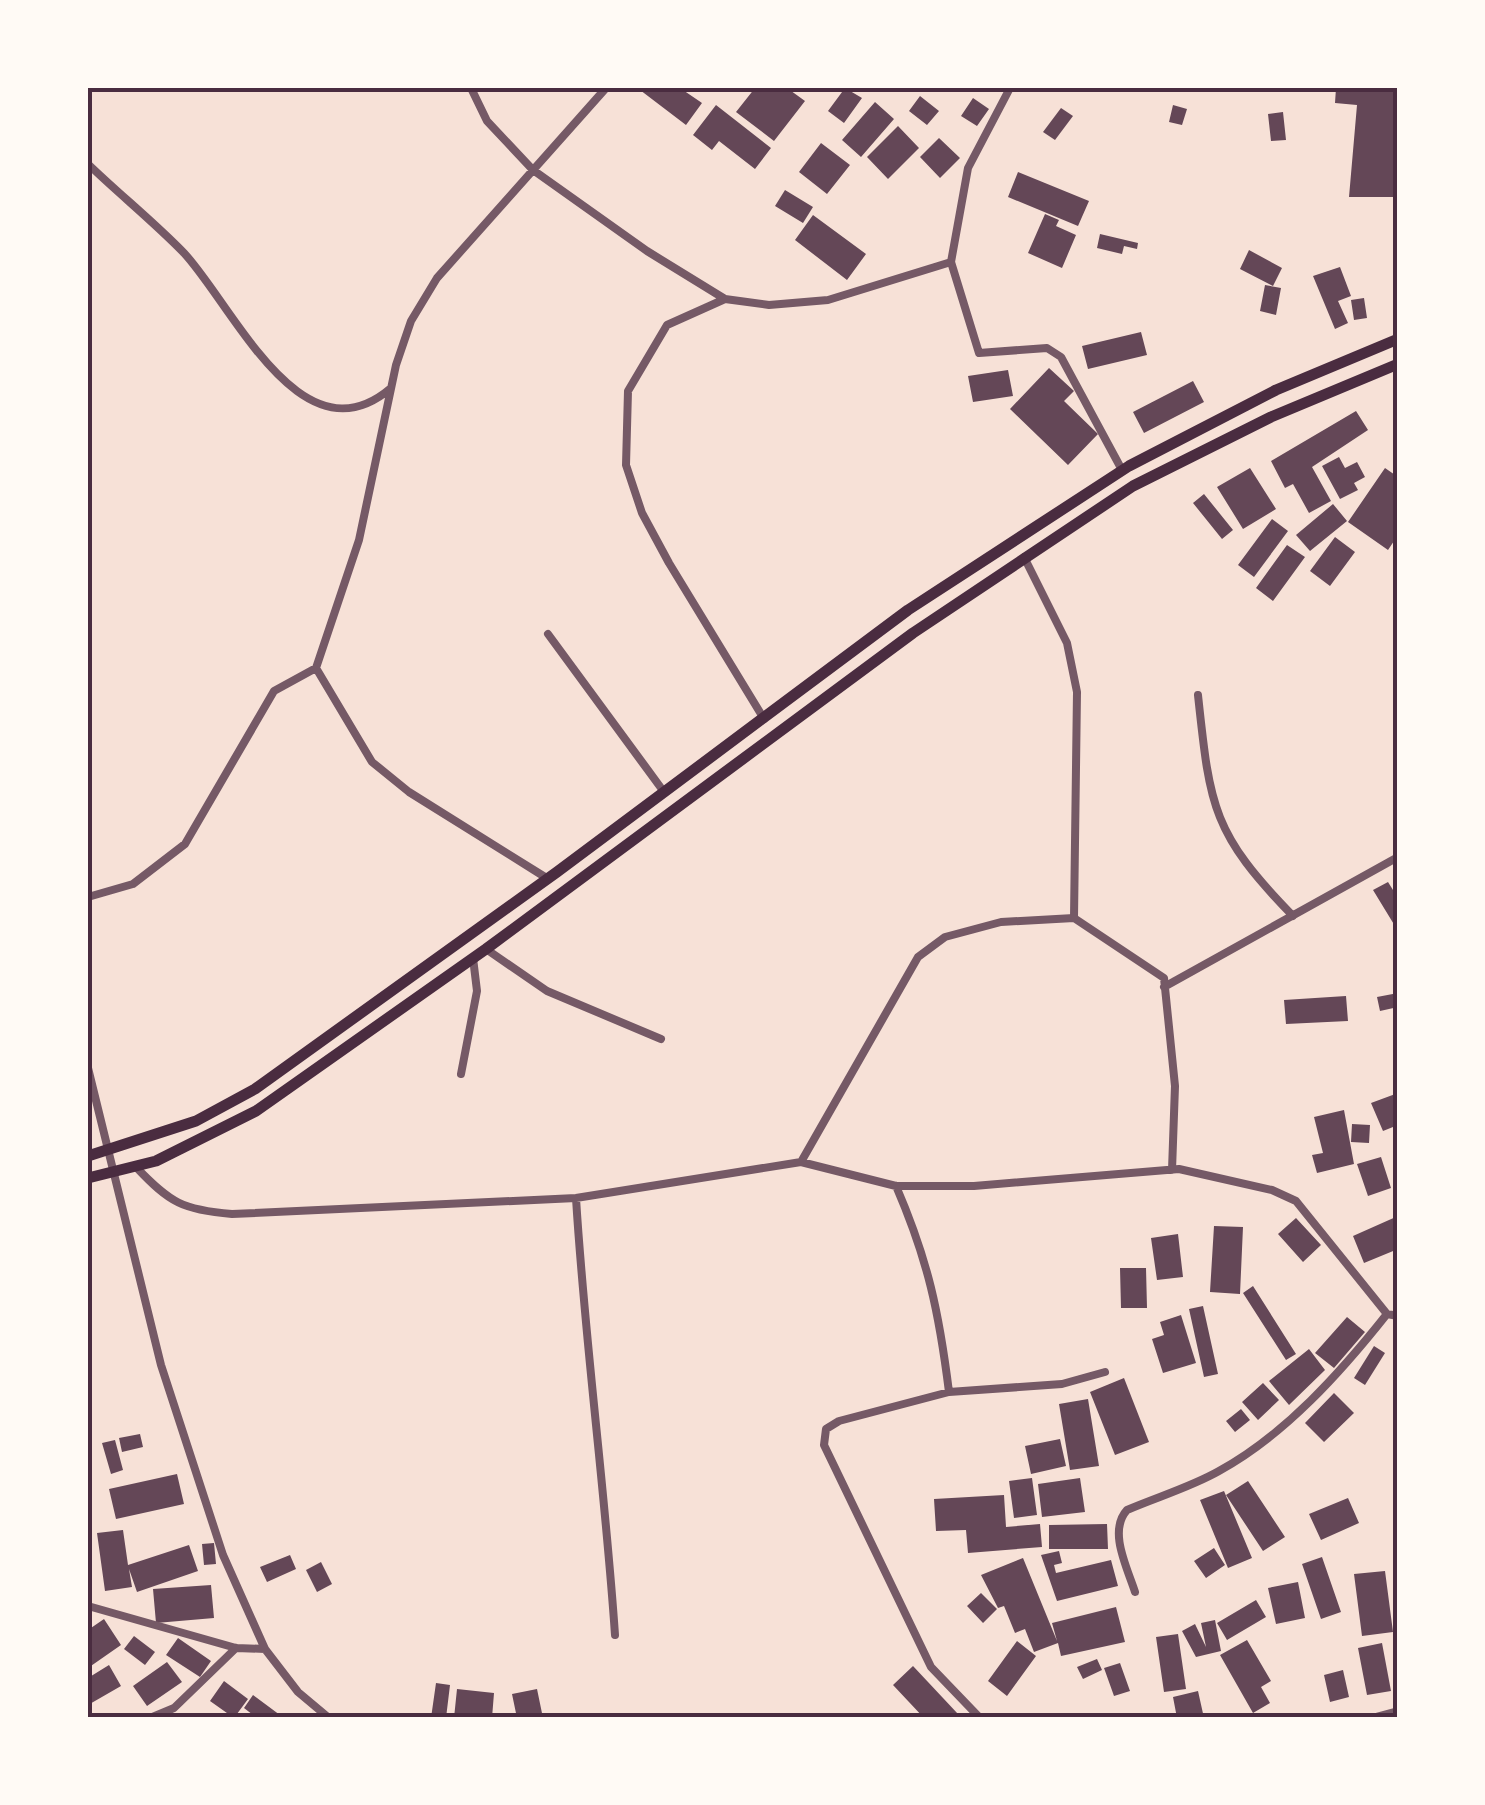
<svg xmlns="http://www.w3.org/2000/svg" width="1485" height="1805" font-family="Mulish,sans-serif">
  <rect width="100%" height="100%" fill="#f7e1d7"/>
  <path fill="#644757" d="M 642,88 L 680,88 L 702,103 L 686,125 L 640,90 Z
    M 755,88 L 787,88 L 805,101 L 774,141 L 736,112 Z
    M 845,88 L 862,98 L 844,123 L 828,111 Z
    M 1336,88 L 1398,88 L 1398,197 L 1349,197 L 1357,105 L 1335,103 Z
    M 920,96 L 939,111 L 927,125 L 909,111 Z
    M 973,98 L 989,109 L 977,126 L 961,116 Z
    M 875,102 L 894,119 L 861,157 L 842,140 Z
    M 716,105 L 771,148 L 755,169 L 719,141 L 712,150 L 693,135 Z
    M 1173,105 L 1187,109 L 1182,125 L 1169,122 Z
    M 1061,108 L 1073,116 L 1055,140 L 1043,132 Z
    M 1283,112 L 1286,140 L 1271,141 L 1268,114 Z
    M 898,126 L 919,148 L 888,179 L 867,157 Z
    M 939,138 L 960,158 L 940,178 L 920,157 Z
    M 821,143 L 850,165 L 827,194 L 799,172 Z
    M 1018,172 L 1089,201 L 1078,226 L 1008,197 Z
    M 785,190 L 813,207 L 803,223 L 775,206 Z
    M 1045,214 L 1059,220 L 1056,226 L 1076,235 L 1062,268 L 1028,253 Z
    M 813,215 L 866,254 L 847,280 L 795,240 Z
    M 1100,234 L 1138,243 L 1137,249 L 1124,246 L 1122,254 L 1097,248 Z
    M 1249,250 L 1282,268 L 1273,286 L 1240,269 Z
    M 1340,267 L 1351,296 L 1338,301 L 1348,323 L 1335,329 L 1313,276 Z
    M 1265,285 L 1281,288 L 1276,315 L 1260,311 Z
    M 1364,298 L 1367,318 L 1354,320 L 1351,300 Z
    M 1141,332 L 1147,355 L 1088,369 L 1082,346 Z
    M 1049,368 L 1074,391 L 1064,401 L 1098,434 L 1068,465 L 1010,409 Z
    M 1008,370 L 1013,396 L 973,402 L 968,376 Z
    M 1193,381 L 1204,402 L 1144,433 L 1133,412 Z
    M 1356,411 L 1368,430 L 1312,467 L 1331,501 L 1309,513 L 1293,484 L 1285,488 L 1271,461 Z
    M 1339,457 L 1345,468 L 1357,462 L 1365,477 L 1354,483 L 1358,490 L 1340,499 L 1322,466 Z
    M 1250,468 L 1276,509 L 1243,529 L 1217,487 Z
    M 1385,468 L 1398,477 L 1398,535 L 1388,550 L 1348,522 Z
    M 1204,494 L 1233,530 L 1222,539 L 1193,503 Z
    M 1333,504 L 1347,521 L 1310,551 L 1296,535 Z
    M 1272,519 L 1288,531 L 1254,577 L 1238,565 Z
    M 1335,537 L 1355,552 L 1330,586 L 1310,571 Z
    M 1287,545 L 1305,557 L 1273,601 L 1256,588 Z
    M 1388,882 L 1398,898 L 1398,931 L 1373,890 Z
    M 1398,993 L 1398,1007 L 1380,1011 L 1377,997 Z
    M 1346,996 L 1348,1021 L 1286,1024 L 1284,1000 Z
    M 1398,1093 L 1398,1125 L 1383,1131 L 1371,1103 Z
    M 1344,1110 L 1354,1164 L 1317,1173 L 1312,1155 L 1323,1153 L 1314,1117 Z
    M 1352,1124 L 1370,1125 L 1369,1143 L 1351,1142 Z
    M 1381,1157 L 1391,1188 L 1368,1196 L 1357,1164 Z
    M 1398,1216 L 1398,1249 L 1364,1263 L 1353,1236 Z
    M 1296,1218 L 1321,1245 L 1303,1262 L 1278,1234 Z
    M 1214,1226 L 1243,1227 L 1240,1294 L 1210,1292 Z
    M 1178,1234 L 1183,1277 L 1157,1280 L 1151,1238 Z
    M 1120,1268 L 1146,1268 L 1147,1308 L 1121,1308 Z
    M 1253,1286 L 1296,1354 L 1286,1360 L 1243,1293 Z
    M 1203,1306 L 1218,1374 L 1204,1377 L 1189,1309 Z
    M 1181,1315 L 1196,1363 L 1163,1373 L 1152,1339 L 1164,1335 L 1160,1322 Z
    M 1347,1317 L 1365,1332 L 1334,1368 L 1315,1353 Z
    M 1374,1346 L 1385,1353 L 1365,1385 L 1354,1378 Z
    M 1309,1349 L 1325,1370 L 1289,1405 L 1269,1381 Z
    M 1124,1378 L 1149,1442 L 1115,1455 L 1090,1392 Z
    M 1263,1383 L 1279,1400 L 1258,1420 L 1242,1402 Z
    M 1334,1393 L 1354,1413 L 1324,1442 L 1305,1423 Z
    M 1088,1399 L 1099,1466 L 1070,1470 L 1059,1404 Z
    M 1241,1409 L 1250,1420 L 1235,1432 L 1226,1421 Z
    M 140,1434 L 143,1447 L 122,1452 L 119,1438 Z
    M 1060,1439 L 1066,1466 L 1031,1474 L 1025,1446 Z
    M 115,1440 L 123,1470 L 111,1474 L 102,1443 Z
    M 177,1474 L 184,1504 L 116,1519 L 109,1489 Z
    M 1032,1478 L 1037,1515 L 1014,1518 L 1009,1481 Z
    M 1080,1478 L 1085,1512 L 1042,1517 L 1038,1484 Z
    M 1248,1481 L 1285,1537 L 1263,1551 L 1226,1495 Z
    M 1224,1491 L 1252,1558 L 1228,1568 L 1200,1500 Z
    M 1004,1495 L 1006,1527 L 1040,1524 L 1042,1547 L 968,1553 L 966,1530 L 936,1531 L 934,1499 Z
    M 1348,1498 L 1359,1523 L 1321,1540 L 1309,1514 Z
    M 1107,1524 L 1108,1549 L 1049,1549 L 1049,1525 Z
    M 123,1530 L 128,1565 L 189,1545 L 198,1571 L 137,1592 L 129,1569 L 132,1587 L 105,1591 L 97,1533 Z
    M 214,1543 L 216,1564 L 204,1565 L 202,1544 Z
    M 1214,1548 L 1225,1565 L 1206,1578 L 1194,1561 Z
    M 1059,1551 L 1062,1563 L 1054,1565 L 1056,1573 L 1111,1560 L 1118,1586 L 1057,1601 L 1041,1555 Z
    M 290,1555 L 296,1569 L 267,1582 L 260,1567 Z
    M 1322,1557 L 1341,1612 L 1321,1619 L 1302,1564 Z
    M 1023,1558 L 1057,1641 L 1052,1623 L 1116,1607 L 1125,1642 L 1061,1656 L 1058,1643 L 1034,1652 L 1025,1629 L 1015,1633 L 1004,1606 L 998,1608 L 981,1575 Z
    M 321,1562 L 332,1584 L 317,1592 L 306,1570 Z
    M 1385,1571 L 1393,1632 L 1362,1636 L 1354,1574 Z
    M 1298,1582 L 1305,1618 L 1276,1624 L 1268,1588 Z
    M 211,1585 L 214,1618 L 156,1623 L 153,1589 Z
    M 981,1593 L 997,1609 L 983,1623 L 967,1606 Z
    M 1256,1600 L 1266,1617 L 1227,1640 L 1217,1623 Z
    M 104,1619 L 121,1645 L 88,1668 L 88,1630 Z
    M 1215,1620 L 1221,1651 L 1196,1657 L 1182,1631 L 1195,1624 L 1206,1647 L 1201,1623 Z
    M 1178,1634 L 1186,1689 L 1164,1692 L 1156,1637 Z
    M 134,1636 L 155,1652 L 145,1665 L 124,1649 Z
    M 178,1638 L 211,1661 L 200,1677 L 166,1655 Z
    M 1247,1640 L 1271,1681 L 1261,1687 L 1270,1703 L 1253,1713 L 1220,1655 Z
    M 1017,1641 L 1036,1656 L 1007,1696 L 988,1681 Z
    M 1382,1643 L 1391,1691 L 1367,1695 L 1358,1648 Z
    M 1097,1659 L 1102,1670 L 1083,1679 L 1077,1667 Z
    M 167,1662 L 182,1682 L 147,1706 L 133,1686 Z
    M 1120,1663 L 1130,1691 L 1114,1696 L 1104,1668 Z
    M 109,1665 L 121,1686 L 88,1705 L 88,1678 Z
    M 913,1666 L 958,1714 L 953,1718 L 924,1718 L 893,1685 Z
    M 1343,1670 L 1349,1697 L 1330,1702 L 1324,1675 Z
    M 224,1681 L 248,1699 L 234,1718 L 210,1701 Z
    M 436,1683 L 450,1685 L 446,1718 L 431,1718 Z
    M 457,1689 L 494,1693 L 492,1718 L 454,1718 Z
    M 537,1689 L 543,1718 L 517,1718 L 512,1694 Z
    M 1198,1691 L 1204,1718 L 1177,1718 L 1173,1697 Z
    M 253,1695 L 284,1718 L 257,1718 L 244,1708 Z"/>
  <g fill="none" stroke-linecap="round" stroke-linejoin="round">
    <path stroke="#755966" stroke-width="8" d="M 471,88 L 487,121 L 533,170 L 647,251 L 725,299 L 769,305 L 828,300 L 951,262 L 979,353 L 1047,348 L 1061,357 L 1122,470
      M 88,164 C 119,194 154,222 184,253 C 234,307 302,464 391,388
      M 951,262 L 968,168 L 1010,88
      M 725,299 L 667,325 L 628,391 L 626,465 L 642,513 L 669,563 L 764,719
      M 1024,557 L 1067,643 L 1077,692 L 1074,918
      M 548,634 L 664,792
      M 1198,695 C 1210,807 1212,833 1293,916
      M 545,877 L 409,792 L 372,762 L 316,668 L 359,540 L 396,365 L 411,321 L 437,278 L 606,88
      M 88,897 L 133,884 L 185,844 L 274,691 L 316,668
      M 486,949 L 547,991 L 661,1039
      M 1164,987 L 1398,857
      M 88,1068 L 161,1365 L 223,1555 L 265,1649 L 298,1692 L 329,1718
      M 461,1074 L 477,991 L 473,958
      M 801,1162 L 918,957 L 945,937 L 1001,922 L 1074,918 L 1164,978 L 1175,1086 L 1172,1170
      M 136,1167 C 170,1203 183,1210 232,1214 L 576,1198 L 801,1162 L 896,1186 L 974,1186 L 1179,1169 L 1272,1190 L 1296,1201 L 1387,1314 L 1398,1316
      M 896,1186 C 928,1260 939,1312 949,1392
      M 576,1198 C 585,1344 605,1488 615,1635
      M 1135,1592 C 1127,1567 1108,1531 1127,1510 C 1157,1497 1191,1487 1219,1471 C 1285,1435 1341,1372 1387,1314
      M 88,1606 L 236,1648 L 265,1649
      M 150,1718 L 174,1708 L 236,1648
      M 980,1718 L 931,1667 L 824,1445 L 826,1429 L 839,1421 L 949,1392 L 1062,1384 L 1105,1372
      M 1372,1718 L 1398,1711"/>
    <path stroke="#4a2c40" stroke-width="11" d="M 88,1156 L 196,1121 L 255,1089 L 557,872 L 908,610 L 1129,466 L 1276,390 L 1398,339
      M 88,1178 L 156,1161 L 256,1111 L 486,949 L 913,633 L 1133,486 L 1271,417 L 1398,364"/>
  </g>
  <rect width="1485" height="1805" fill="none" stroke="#fffaf5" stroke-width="180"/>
  <rect x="90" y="90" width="1305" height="1625" fill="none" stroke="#4a2c40" stroke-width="4"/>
</svg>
